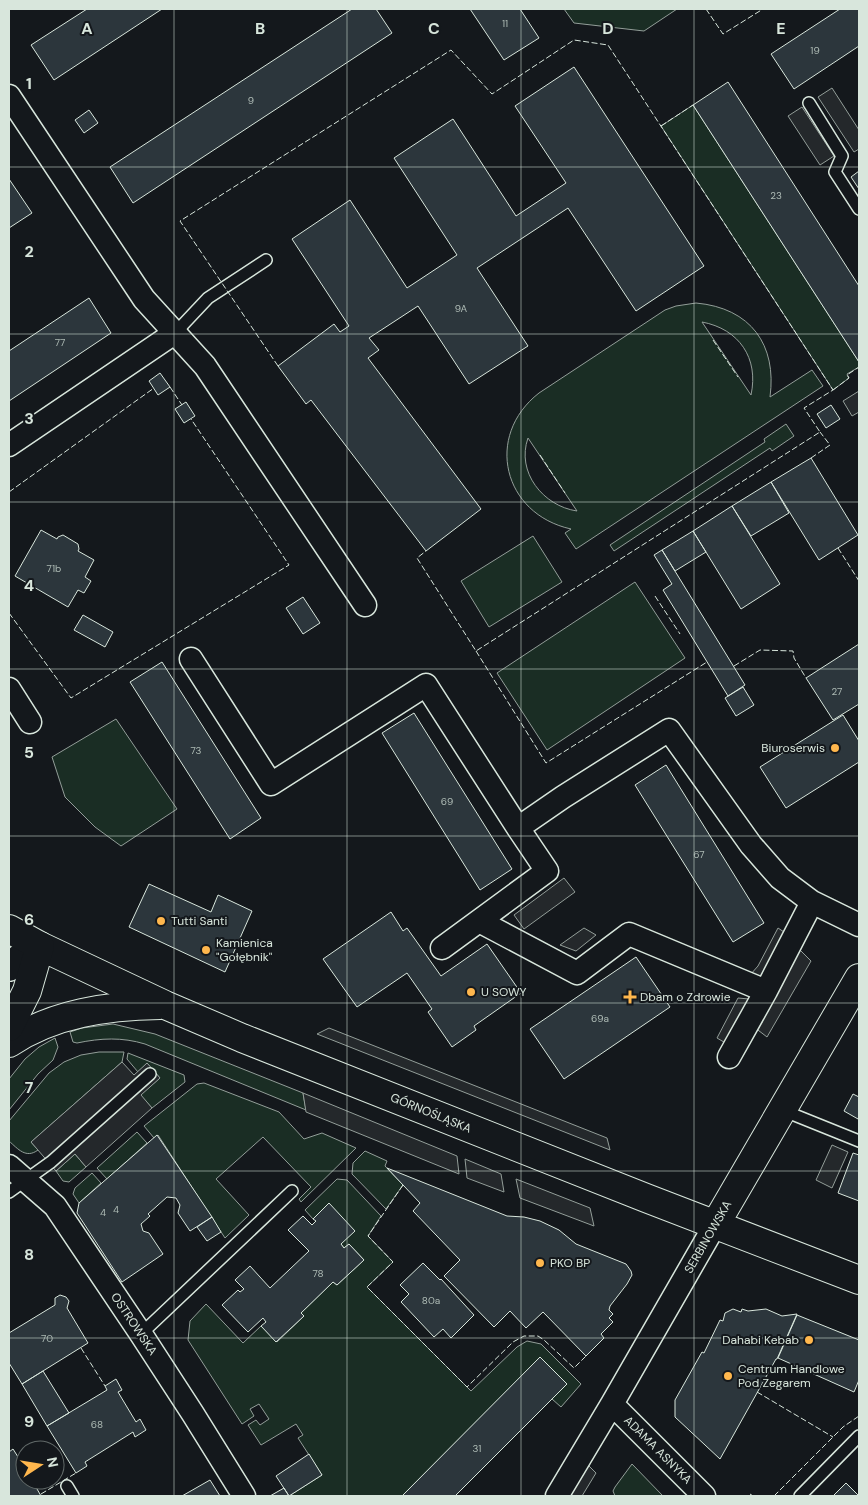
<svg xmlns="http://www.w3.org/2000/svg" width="868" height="1505" font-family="'DM Sans',sans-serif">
  <rect width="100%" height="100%" fill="#14181c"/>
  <path fill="#1a2d24" stroke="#939e99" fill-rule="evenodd" d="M 564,9 L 677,9 L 644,31 L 574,23 Z
    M 693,105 L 859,362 L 859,367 L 847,374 L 849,378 L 833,390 L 661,126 Z
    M 696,303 C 751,308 777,345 770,397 L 812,370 L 823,386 L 576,549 L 565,533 L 571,529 C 503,514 484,436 539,393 L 665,310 L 676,306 ZM 702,322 C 739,329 759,358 751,395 ZM 528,438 L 577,511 C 543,506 516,472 528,438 Z
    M 786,424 L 794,436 L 772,451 L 770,448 L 614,551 L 610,545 L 765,442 L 764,439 Z
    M 533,536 L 562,582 L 489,627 L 461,581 Z
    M 635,582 L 685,658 L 547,750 L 497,673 Z
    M 116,719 L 177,809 L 121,846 L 95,827 L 65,797 L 52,757 Z
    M 113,1024 L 155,1034 L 303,1093 L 306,1110 L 145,1044 C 122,1037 101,1038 77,1043 L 73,1042 L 70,1032 L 82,1028 Z
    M 55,1038 L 58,1047 L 53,1060 L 38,1074 L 9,1110 L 9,1079 L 25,1059 L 39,1047 Z
    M 99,1052 L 124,1052 L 122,1062 L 31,1142 L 38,1150 C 26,1159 18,1149 9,1141 L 9,1121 L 49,1073 L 64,1062 L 81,1055 Z
    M 128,1053 L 184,1075 L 185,1082 L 152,1108 L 140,1095 L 160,1078 L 147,1063 L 138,1072 L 127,1059 Z
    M 204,1083 L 279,1112 L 304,1139 L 322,1133 L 356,1148 L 301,1202 L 299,1199 L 311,1187 L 263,1137 L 216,1179 L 249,1215 L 225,1238 L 158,1135 L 154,1138 L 144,1126 L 197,1084 Z
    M 137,1132 L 147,1143 L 107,1179 L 97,1168 Z
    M 365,1151 L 387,1161 L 385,1166 L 403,1185 L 386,1209 L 352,1174 L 353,1163 Z
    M 75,1154 L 86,1167 L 69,1182 L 63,1181 L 56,1171 Z
    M 92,1173 L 101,1183 L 79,1203 L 73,1194 L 75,1188 Z
    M 337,1179 L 347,1180 L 381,1216 L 368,1236 L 393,1262 L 367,1287 L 471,1391 L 517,1347 L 527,1341 L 541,1344 L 581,1384 L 561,1407 L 552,1399 L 567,1384 L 540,1358 L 402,1496 L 289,1496 L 322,1475 L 298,1438 L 303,1435 L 296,1424 L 261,1445 L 248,1425 L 256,1420 L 260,1425 L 269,1419 L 259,1404 L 250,1409 L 254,1416 L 242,1424 L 188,1340 L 190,1321 L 206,1304 L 243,1343 L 261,1326 L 277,1342 L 304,1316 L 301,1313 L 333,1282 L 337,1285 L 364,1260 L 349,1244 L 344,1248 L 341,1244 L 329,1204 L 313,1219 L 305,1210 Z
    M 632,1464 L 663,1496 L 615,1496 L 613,1491 L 615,1487 Z"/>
  <path fill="#24282b" stroke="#939e99" d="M 832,88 L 859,130 L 859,149 L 854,152 L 818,97 Z
    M 802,107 L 834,156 L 820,165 L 788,116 Z
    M 859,391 L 859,412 L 852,416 L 843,401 Z
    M 564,878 L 575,892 L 524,929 L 514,915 Z
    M 584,928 L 596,935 L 576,951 L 560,945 Z
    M 778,928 L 787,934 L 761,977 L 750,975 L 758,966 Z
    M 796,946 L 811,961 L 767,1037 L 754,1027 Z
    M 738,998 L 749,999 L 729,1045 L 717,1038 Z
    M 329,1028 L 607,1138 L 610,1150 L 317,1034 Z
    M 122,1062 L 134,1075 L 147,1063 L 160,1078 L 141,1095 L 152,1108 L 86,1167 L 75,1154 L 56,1171 L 31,1142 Z
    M 303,1093 L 457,1156 L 459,1174 L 306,1112 Z
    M 832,1145 L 848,1152 L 832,1188 L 816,1180 Z
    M 465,1159 L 501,1174 L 504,1192 L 467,1178 Z
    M 516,1179 L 590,1208 L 594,1226 L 520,1198 Z
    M 584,1461 L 596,1473 L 582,1496 L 563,1496 Z"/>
  <path fill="#2c363c" stroke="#d8e6dc" d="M 87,9 L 162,9 L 54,80 L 31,45 Z
    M 352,9 L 376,9 L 392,33 L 133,203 L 110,167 Z
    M 470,9 L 520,9 L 539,38 L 504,60 Z
    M 840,9 L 859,9 L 859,46 L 794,89 L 771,54 Z
    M 574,67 L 704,266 L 636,311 L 568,208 L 477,268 L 528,346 L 469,384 L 418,306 L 369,338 L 379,350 L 368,358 L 481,509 L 426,551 L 311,400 L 306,404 L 278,366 L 334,324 L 340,332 L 349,326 L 292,239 L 350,200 L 407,288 L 457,255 L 394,158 L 453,119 L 516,216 L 566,183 L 515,106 Z
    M 728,82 L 859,286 L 859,362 L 693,105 Z
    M 89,110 L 98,123 L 84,133 L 75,120 Z
    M 859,171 L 859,189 L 851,177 Z
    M 9,179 L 32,213 L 9,228 Z
    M 89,298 L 111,333 L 9,401 L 9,351 Z
    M 160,373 L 170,387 L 158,395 L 149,381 Z
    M 186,402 L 195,416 L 184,423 L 175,409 Z
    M 831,405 L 840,419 L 826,428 L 817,414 Z
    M 811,458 L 858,535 L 819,560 L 771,482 Z
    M 771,482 L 789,513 L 751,536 L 732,506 Z
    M 732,506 L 780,584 L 741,609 L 693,531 Z
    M 41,530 L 57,539 L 58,537 L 63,535 L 78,544 L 79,549 L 78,551 L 94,560 L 85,577 L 91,581 L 84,593 L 78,590 L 68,607 L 15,576 Z
    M 693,531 L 706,552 L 675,571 L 662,550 Z
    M 662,550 L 745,685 L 728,696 L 663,590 L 672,584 L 654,555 Z
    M 303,597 L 320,623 L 303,634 L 286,608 Z
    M 83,615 L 113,632 L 105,647 L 74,630 Z
    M 859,644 L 859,704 L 833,720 L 806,678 Z
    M 162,662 L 261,818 L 230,839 L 130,682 Z
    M 743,687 L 754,705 L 736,716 L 725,698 Z
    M 414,713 L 512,869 L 480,890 L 382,733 Z
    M 843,715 L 859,741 L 859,762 L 786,808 L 760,767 Z
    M 666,765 L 764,923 L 733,942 L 635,785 Z
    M 149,884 L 211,912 L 218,895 L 252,911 L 225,972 L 129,927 Z
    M 391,912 L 403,931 L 407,928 L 441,976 L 487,944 L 521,993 L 474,1026 L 476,1030 L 452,1047 L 428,1012 L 432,1009 L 407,973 L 357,1007 L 323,959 Z
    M 636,957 L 670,1007 L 564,1079 L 530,1029 Z
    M 853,1094 L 859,1097 L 859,1116 L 858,1119 L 844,1111 Z
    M 157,1135 L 212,1217 L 190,1231 L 178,1213 L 180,1205 L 176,1198 L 167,1197 L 148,1214 L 150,1216 L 141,1224 L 143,1231 L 149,1233 L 163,1254 L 122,1282 L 77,1213 L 79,1203 Z
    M 853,1153 L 859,1155 L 859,1201 L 838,1193 Z
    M 387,1168 L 507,1216 L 524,1217 L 540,1221 L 559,1230 L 576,1244 L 626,1264 L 631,1271 L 632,1275 L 627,1284 L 610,1306 L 609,1310 L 613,1314 L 609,1318 L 613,1322 L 601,1334 L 604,1338 L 586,1356 L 543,1312 L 526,1328 L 510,1311 L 494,1327 L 444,1276 L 460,1260 L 413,1211 L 420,1203 Z
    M 329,1203 L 355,1231 L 341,1244 L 344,1248 L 349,1244 L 364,1260 L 337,1285 L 333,1282 L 301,1313 L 304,1316 L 276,1342 L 261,1326 L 266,1322 L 263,1318 L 248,1332 L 222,1305 L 238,1290 L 240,1292 L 244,1289 L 235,1280 L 250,1266 L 270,1288 L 309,1251 L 288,1230 L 303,1216 L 312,1225 L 316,1221 L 313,1219 Z
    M 212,1217 L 221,1232 L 207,1241 L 197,1227 Z
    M 423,1263 L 440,1280 L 441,1279 L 474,1315 L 451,1338 L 443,1329 L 434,1337 L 401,1302 L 409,1294 L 400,1285 Z
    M 60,1295 L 66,1297 L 69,1301 L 67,1308 L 88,1343 L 22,1384 L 9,1363 L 9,1333 L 55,1305 L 55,1298 Z
    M 733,1309 L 741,1312 L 742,1309 L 748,1311 L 766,1309 L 782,1316 L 797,1314 L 777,1359 L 776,1359 L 720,1459 L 675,1417 L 675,1400 L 702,1352 L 704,1353 L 720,1320 L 723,1321 L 725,1313 Z
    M 797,1315 L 859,1340 L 859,1380 L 854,1392 L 778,1358 Z
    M 540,1357 L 567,1384 L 455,1496 L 402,1496 Z
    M 43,1371 L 69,1413 L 47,1426 L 22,1384 Z
    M 116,1379 L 122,1390 L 118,1392 L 136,1422 L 140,1419 L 146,1430 L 135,1437 L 133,1432 L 85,1462 L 87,1466 L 76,1473 L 47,1426 L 107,1390 L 105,1386 Z
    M 13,1449 L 25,1468 L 25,1480 L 32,1480 L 41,1496 L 9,1496 L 9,1452 Z
    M 309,1454 L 322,1475 L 289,1496 L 276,1476 Z
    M 210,1480 L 220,1496 L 182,1496 Z
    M 846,1483 L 859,1496 L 833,1496 Z
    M 284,1488 L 289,1496 L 270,1496 Z"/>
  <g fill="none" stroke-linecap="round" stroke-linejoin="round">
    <defs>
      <path id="service" d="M 809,103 L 842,156 L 835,172 L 859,209
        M 176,332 L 208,298 L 266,260
        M 782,1110 L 859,1141
        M 9,1192 L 51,1162 L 150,1074
        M 141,1334 L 292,1191
        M 67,1486 L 73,1496
        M 800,1496 L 859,1436"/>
      <path id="minor" d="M 9,96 L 144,299 L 205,366 L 365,605
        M 9,445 L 176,332
        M 191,659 L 271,784 L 426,685 L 518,828 L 563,797 L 669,730 L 751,845 L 780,878 L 812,902 L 859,925
        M 9,689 L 30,722
        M 479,921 L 577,973 L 629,934 L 766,991
        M 442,948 L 547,871 L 518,828
        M 729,1057 L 766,991 L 812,902
        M 9,1166 L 55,1206 L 141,1334 L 193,1414 L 244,1496
        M 612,1404 L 704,1496
        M 557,1496 L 612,1404 L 715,1225"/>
      <path id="tertiary" d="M 9,967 L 25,954 L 40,946 L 165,1005 L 242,1038 L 646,1198 L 859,1280
        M 9,1043 C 54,1013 107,1006 160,1005
        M 715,1225 L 859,978"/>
      <path id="secondary" d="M 9,929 L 40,946 L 27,991 L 9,1027"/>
    </defs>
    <use href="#service" stroke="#d8e6dc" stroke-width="14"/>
    <use href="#minor" stroke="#d8e6dc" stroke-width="25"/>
    <use href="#tertiary" stroke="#d8e6dc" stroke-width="30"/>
    <use href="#secondary" stroke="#d8e6dc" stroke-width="30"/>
    <use href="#service" stroke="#14181c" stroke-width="11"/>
    <use href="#minor" stroke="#14181c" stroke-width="22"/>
    <use href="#tertiary" stroke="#14181c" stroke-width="28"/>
    <use href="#secondary" stroke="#14181c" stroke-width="28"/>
    <path stroke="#d8e6dc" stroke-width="1" stroke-dasharray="6 2.5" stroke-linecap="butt" d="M 706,9 L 723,34 L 763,9
      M 661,126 L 693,105
      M 713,340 L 738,377
      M 278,366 L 180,221 L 451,50 L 492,94 L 574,40 L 608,45 L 833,390 L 804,408 L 820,432 L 476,651 L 417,558 L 426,551
      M 170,387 L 182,405
      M 833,390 L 849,378 L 847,375 L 859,367
      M 540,455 L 565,493
      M 811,458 L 830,445 L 820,432
      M 9,492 L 154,388
      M 838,548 L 859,581
      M 655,596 L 680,634
      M 9,613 L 71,698 L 289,565 L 191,419
      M 476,651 L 546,763 L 707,662
      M 734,666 L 760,650 L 793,651 L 794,658 L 806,678
      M 403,1185 L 368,1236 L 393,1262 L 367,1287 L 467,1387 L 513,1342 L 524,1336 L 538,1336 L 544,1340 L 574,1368 L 586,1356
      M 81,1348 L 105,1386
      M 757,1392 L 833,1437
      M 41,1494 L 76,1473
      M 750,1494 L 753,1496
      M 774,1496 L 843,1427 L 859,1416"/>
  </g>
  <path fill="none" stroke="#d8e6dc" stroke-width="1" stroke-opacity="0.55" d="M 174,9 L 174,1496M 347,9 L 347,1496M 521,9 L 521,1496M 694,9 L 694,1496M 9,167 L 859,167M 9,334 L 859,334M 9,502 L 859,502M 9,669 L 859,669M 9,836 L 859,836M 9,1003 L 859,1003M 9,1171 L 859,1171M 9,1338 L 859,1338"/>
  <g fill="#ffb74d" stroke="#14181c" stroke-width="2">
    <circle cx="835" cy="748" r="5"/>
    <circle cx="161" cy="921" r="5"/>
    <circle cx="206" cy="950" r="5"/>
    <circle cx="471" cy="992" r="5"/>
    <path d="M627.5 989.5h5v5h5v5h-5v5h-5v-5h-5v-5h5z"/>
    <circle cx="540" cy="1263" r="5"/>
    <circle cx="809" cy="1340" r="5"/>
    <circle cx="728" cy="1376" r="5"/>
  </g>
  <g text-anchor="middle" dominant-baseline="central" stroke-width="4" stroke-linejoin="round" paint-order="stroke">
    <g font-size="10" fill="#adbab4">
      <text x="505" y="23">11</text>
      <text x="815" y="50">19</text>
      <text x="251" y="100">9</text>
      <text x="776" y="195">23</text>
      <text x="461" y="308">9A</text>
      <text x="60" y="342">77</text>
      <text x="54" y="568">71b</text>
      <text x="837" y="691">27</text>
      <text x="196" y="750">73</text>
      <text x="447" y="801">69</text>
      <text x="699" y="854">67</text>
      <text x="600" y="1018">69a</text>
      <text x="116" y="1209">4</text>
      <text x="103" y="1212">4</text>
      <text x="318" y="1273">78</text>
      <text x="431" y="1300">80a</text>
      <text x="47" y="1338">70</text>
      <text x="97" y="1424">68</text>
      <text x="477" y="1448">31</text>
    </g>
    <g font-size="12" fill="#d8e6dc" stroke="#14181c" text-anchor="start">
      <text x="825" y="748" text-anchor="end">Biuroserwis</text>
      <text x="171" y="921">Tutti Santi</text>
      <text x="216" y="943">Kamienica<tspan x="216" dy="14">"Gołębnik"</tspan></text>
      <text x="481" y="992">U SOWY</text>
      <text x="640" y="997">Dbam o Zdrowie</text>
      <text x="550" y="1263">PKO BP</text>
      <text x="799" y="1340" text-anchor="end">Dahabi Kebab</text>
      <text x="738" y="1369">Centrum Handlowe<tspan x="738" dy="14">Pod Zegarem</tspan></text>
    </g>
    <g font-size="12" fill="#d8e6dc" stroke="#14181c">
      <text transform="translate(431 1113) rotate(22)">GÓRNOŚLĄSKA</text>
      <text transform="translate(708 1237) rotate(-60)">SERBINOWSKA</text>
      <text transform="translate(134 1324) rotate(56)">OSTROWSKA</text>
      <text transform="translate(658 1450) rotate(45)">ADAMA ASNYKA</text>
    </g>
  </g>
  <g font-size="16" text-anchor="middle" font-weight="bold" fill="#d8e6dc" stroke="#14181c" stroke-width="4" stroke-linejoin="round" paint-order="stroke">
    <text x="87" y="34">A</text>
    <text x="260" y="34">B</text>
    <text x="434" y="34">C</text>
    <text x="608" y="34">D</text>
    <text x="781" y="34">E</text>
    <text x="29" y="89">1</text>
    <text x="29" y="257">2</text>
    <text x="29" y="424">3</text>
    <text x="29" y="591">4</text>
    <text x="29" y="758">5</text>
    <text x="29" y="925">6</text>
    <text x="29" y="1093">7</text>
    <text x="29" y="1260">8</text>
    <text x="29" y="1427">9</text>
  </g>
  <rect width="868" height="1505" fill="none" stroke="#d8e6dc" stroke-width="20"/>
  <g transform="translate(40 1465) rotate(78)"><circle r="24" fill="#14181c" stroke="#626a69"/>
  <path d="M0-4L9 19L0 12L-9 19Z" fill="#ffb74d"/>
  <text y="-8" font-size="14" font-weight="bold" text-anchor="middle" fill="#d8e6dc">N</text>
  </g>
</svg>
